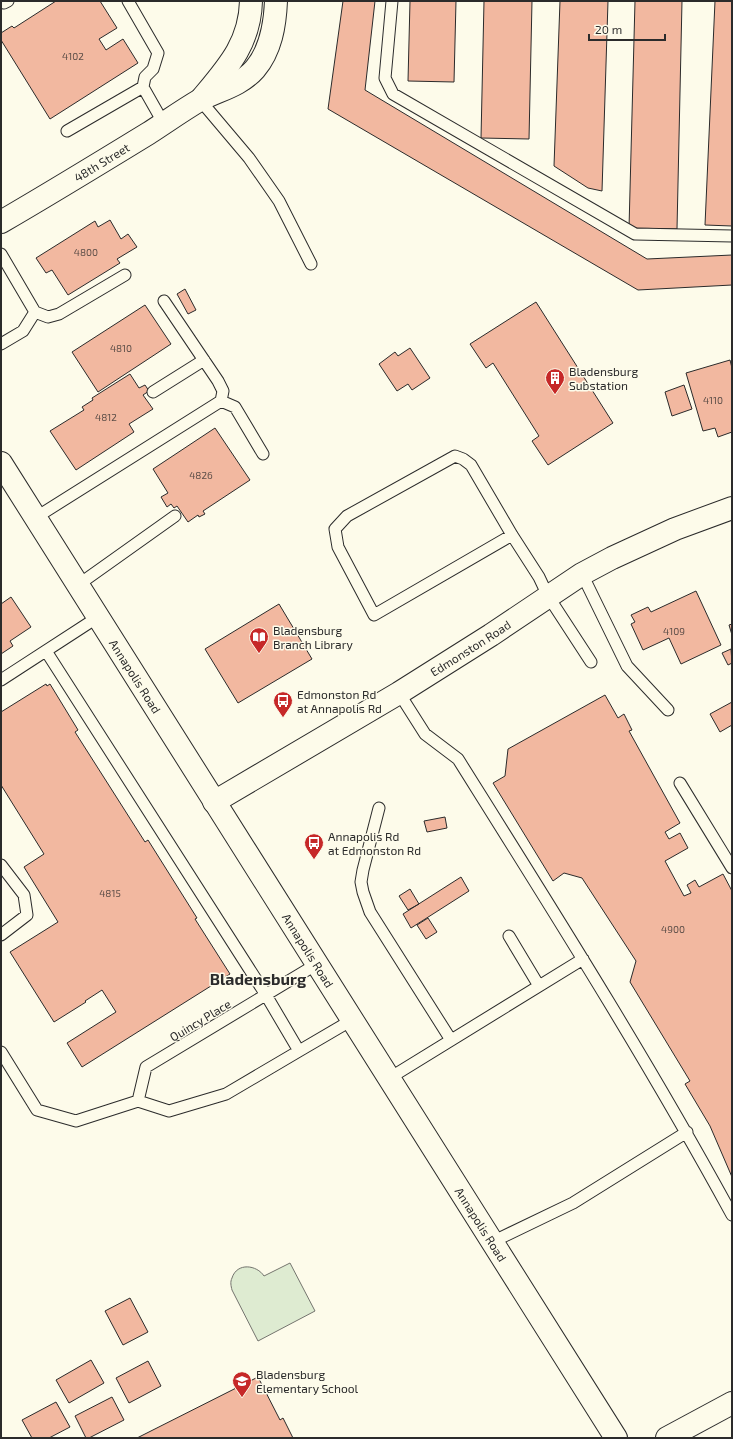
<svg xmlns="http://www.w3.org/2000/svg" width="733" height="1439" font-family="'Exo 2',sans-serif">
  <rect width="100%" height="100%" fill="#fdfbea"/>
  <path fill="#deebd1" stroke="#74746e" d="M 290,1263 L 315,1311 L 258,1341 L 232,1290 C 231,1286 230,1282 232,1278 C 237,1262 257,1265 264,1276 Z"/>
  <path fill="#f2b8a0" stroke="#2b2b2b" d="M 56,1 L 100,1 L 117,28 L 99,39 L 106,50 L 123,39 L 138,63 L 50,119 L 1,40 L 1,33 L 12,26 L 14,28 Z
    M 343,1 L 375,1 L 365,90 L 647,259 L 732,255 L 732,285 L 638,290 L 328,109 Z
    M 410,1 L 456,1 L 454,82 L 408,81 Z
    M 484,1 L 532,1 L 529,139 L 481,138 Z
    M 560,1 L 608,1 L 602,191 L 588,188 L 554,166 Z
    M 635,1 L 682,1 L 677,229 L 629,228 Z
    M 715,1 L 732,1 L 732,226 L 705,225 Z
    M 110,220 L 121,239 L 128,234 L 137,247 L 117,259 L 120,263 L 68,295 L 52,270 L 46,273 L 36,258 L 95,221 L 98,227 Z
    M 185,289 L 196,310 L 188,314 L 177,294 Z
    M 536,302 L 613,423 L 548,465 L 532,441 L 539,436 L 493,363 L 486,368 L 470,344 Z
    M 145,305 L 171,344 L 98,392 L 72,352 Z
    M 410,348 L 430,378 L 412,390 L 408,384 L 397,391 L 379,364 L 395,352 L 398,356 Z
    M 730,360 L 732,368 L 732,432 L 718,437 L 715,428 L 703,431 L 686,373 Z
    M 130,374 L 139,388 L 145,385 L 149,391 L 143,395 L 153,409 L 129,424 L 134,432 L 76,470 L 50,431 L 84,410 L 82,407 L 93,400 L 92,398 Z
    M 684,385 L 692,409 L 672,416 L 665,392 Z
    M 215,428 L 250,480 L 203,511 L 205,514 L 199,517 L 198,515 L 188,522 L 177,506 L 174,508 L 171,504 L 167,507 L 161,497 L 168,493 L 153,469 Z
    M 696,591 L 721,645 L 681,664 L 669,638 L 643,650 L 631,624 L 635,622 L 631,615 L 648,607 L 651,612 Z
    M 11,597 L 31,627 L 10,641 L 13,646 L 1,654 L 1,604 Z
    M 279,604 L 312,659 L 238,703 L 205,649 Z
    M 732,624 L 732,635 L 729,625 Z
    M 731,649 L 732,663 L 728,665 L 722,653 Z
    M 46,684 L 47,686 L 50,684 L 78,730 L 75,732 L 145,842 L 148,840 L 197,918 L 195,919 L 230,974 L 82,1067 L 67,1043 L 116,1012 L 102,990 L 85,1001 L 86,1002 L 54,1022 L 10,952 L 58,922 L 24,867 L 44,854 L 1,785 L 1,712 Z
    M 605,695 L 618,718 L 624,714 L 632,730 L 629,731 L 680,823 L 665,832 L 669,839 L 680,833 L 688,848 L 665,861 L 684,896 L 691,893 L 687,885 L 695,880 L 699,887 L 723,874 L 732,891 L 732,1177 L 710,1126 L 685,1084 L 690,1081 L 630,982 L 636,961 L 582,878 L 564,873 L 553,881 L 493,783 L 505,776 L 508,749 Z
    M 732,702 L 732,725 L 720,732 L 710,714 Z
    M 445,817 L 447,828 L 427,832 L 424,821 Z
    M 461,877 L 469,891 L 411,928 L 403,914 Z
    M 410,889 L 419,904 L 408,910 L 399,896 Z
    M 428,918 L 437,932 L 426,939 L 417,925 Z
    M 130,1298 L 148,1332 L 123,1345 L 105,1311 Z
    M 91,1360 L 104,1383 L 69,1403 L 56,1380 Z
    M 148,1361 L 161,1386 L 129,1403 L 116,1378 Z
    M 258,1377 L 280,1420 L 283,1418 L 293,1438 L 137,1438 Z
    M 112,1397 L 124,1420 L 89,1438 L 86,1438 L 75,1416 Z
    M 56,1402 L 70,1427 L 49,1438 L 32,1438 L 22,1420 Z"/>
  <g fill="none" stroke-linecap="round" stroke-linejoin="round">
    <defs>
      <path id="lane" d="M 128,1 L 158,53 L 153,69 L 145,77 L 143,87 L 164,124
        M 392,1 L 385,78 L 393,94 L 635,234 L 732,236
        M 4,3 L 8,1
        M 200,100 L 249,158 L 279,201 L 311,264
        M 67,131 L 143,87
        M 1,254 L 35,312 L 48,317 L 59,314 L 125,275
        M 1,344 L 23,331 L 35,312
        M 153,392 L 204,360
        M 221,401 L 235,407 L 263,454
        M 35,518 L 221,401 L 223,391 L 218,381 L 164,301
        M 512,535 L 374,615 L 338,547 L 335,529 L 347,516 L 455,456 L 463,459 L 471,465 L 512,535 L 539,577 L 548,596 L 591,662
        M 582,574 L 627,666 L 668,710
        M 78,585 L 175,516
        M 46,651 L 266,995 L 299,1051 L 352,1020
        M 1,680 L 98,617
        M 399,693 L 425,734 L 458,759 C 552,909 647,1059 732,1215
        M 680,783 L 732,868
        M 379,808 L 363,870 L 361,882 L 363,892 L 370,912 L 451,1040
        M 1,865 L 24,895 L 27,915 L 1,935
        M 509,936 L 539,986
        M 299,1051 L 226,1094 L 169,1111 L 138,1101 L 146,1067 L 317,964
        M 1,1052 L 37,1110 L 76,1121 L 138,1101
        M 388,1079 L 583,959
        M 492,1242 L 573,1203 L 687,1132"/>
      <path id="street" d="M 667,1438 L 732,1403"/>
      <g id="secondary">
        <path id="s1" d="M 214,802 L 399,693 L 491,635 L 582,574 L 612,558 L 675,529 L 732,508"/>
      </g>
      <g id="primary">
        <path d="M 202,98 C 228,67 250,43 251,1"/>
        <path id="s2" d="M 1,222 C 51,193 100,163 149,133 C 166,122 183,110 200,100 C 219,90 240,86 255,69 C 271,50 275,25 276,1"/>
        <path id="s3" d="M 1,463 L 616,1438"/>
      </g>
    </defs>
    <use href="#lane" stroke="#2b2b2b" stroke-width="13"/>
    <use href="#street" stroke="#2b2b2b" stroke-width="24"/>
    <use href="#secondary" stroke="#2b2b2b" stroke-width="24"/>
    <use href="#primary" stroke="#2b2b2b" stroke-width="24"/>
    <use href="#lane" stroke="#fdfbea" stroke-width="11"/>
    <use href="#street" stroke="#fdfbea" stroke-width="22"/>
    <use href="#secondary" stroke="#fdfbea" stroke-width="22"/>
    <use href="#primary" stroke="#fdfbea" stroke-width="22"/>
  </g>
  <defs>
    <symbol id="building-pin" viewBox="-11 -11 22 30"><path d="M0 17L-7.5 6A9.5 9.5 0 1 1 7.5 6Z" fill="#c62828" stroke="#fdfbea"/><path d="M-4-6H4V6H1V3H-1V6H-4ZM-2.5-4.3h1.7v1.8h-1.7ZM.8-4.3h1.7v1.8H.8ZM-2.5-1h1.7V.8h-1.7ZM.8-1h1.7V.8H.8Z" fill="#fff"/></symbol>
    <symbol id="library-pin" viewBox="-11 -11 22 30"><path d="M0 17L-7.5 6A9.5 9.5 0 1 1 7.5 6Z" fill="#c62828" stroke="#fdfbea"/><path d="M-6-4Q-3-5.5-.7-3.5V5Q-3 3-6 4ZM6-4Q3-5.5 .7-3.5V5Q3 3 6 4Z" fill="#fff"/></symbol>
    <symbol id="bus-pin" viewBox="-11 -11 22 30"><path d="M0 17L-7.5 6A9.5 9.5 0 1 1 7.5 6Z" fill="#c62828" stroke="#fdfbea"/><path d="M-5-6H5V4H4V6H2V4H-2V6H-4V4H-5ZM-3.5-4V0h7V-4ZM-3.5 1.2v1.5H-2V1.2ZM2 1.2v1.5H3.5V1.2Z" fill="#fff"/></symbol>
    <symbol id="school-pin" viewBox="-11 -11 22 30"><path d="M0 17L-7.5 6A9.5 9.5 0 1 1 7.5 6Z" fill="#c62828" stroke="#fdfbea"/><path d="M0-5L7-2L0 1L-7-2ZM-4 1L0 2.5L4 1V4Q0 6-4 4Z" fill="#fff"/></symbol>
  </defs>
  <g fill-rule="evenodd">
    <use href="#building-pin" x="544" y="367" width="22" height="30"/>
    <use href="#library-pin" x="248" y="626" width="22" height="30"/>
    <use href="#bus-pin" x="272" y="690" width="22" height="30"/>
    <use href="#bus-pin" x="303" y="832" width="22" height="30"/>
    <use href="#school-pin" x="231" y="1370" width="22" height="30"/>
  </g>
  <g text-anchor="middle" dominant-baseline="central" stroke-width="3" stroke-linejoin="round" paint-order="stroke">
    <g font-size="10" fill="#5d4e48">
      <text x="73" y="56">4102</text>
      <text x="86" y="252">4800</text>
      <text x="121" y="348">4810</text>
      <text x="713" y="400">4110</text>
      <text x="106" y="417">4812</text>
      <text x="201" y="475">4826</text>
      <text x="674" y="631">4109</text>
      <text x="110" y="893">4815</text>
      <text x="673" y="929">4900</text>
    </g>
    <g font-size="12" fill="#2b2b2b" stroke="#fdfbea">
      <text stroke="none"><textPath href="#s2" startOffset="117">48th Street</textPath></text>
      <text stroke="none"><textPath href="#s1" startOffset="299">Edmonston Road</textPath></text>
      <text stroke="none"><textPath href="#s3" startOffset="252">Annapolis Road</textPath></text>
      <text stroke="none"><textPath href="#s3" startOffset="576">Annapolis Road</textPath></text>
      <text transform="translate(200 1020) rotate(-31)">Quincy Place</text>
      <text stroke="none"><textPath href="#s3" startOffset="900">Annapolis Road</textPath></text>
    </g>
    <g font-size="12" fill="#2b2b2b" stroke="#fdfbea" text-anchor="start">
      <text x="569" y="371">Bladensburg<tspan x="569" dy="14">Substation</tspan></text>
      <text x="273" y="630">Bladensburg<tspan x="273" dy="14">Branch Library</tspan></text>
      <text x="297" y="694">Edmonston Rd<tspan x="297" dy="14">at Annapolis Rd</tspan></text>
      <text x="328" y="836">Annapolis Rd<tspan x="328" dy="14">at Edmonston Rd</tspan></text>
      <text x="256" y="1374">Bladensburg<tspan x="256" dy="14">Elementary School</tspan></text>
    </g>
    <g font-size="16" font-weight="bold" fill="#2b2b2b" stroke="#fdfbea">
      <text x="258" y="978">Bladensburg</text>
    </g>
  </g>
  <rect width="733" height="1439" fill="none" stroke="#2b2b2b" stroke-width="4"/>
  <path d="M589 34v6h76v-6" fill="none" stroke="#2b2b2b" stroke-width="2"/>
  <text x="595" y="34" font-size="12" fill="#2b2b2b" stroke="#fdfbea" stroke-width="3" paint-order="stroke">20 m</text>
</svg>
